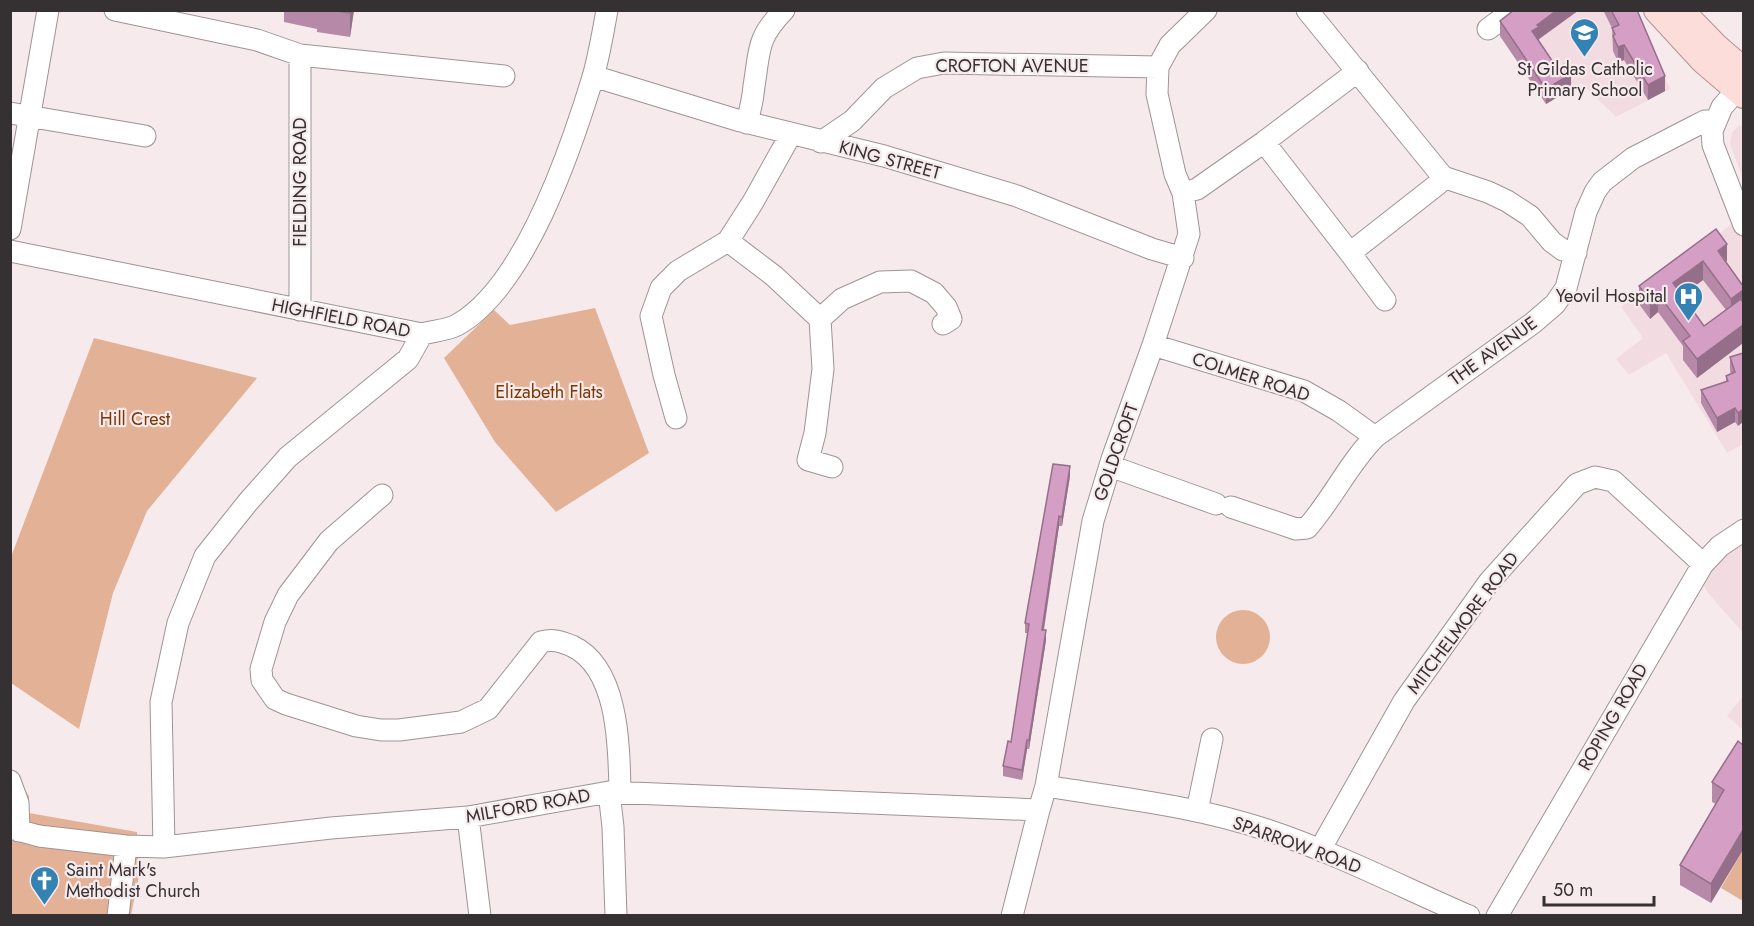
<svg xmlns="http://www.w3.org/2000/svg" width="1754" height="926" font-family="Jost,sans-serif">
  <rect width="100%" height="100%" fill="#f7eaed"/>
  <path fill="#f2dce1" d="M 1527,11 L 1636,11 L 1670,89 L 1616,117 L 1581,83 L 1546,104 L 1496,31 Z
    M 1738,126 L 1743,126 L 1743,179 L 1730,144 L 1732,133 Z
    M 1743,210 L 1743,444 L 1727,453 L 1666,353 L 1629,375 L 1616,359 L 1643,338 L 1621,307 L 1733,223 Z
    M 1743,522 L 1743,633 L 1708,593 L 1692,565 Z
    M 1743,696 L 1743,730 L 1727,716 Z"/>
  <path fill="#e3b196" d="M 595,308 L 649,453 L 556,512 L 495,442 L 444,358 L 494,310 L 510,325 Z
    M 94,338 L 257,378 L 147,511 L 113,593 L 79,729 L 11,683 L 11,557 Z
    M1216 637a27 27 0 1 1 54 0a27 27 0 1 1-54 0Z
    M 10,770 L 29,796 L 29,813 L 137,832 L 139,876 L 131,915 L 11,915 Z
    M 1743,850 L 1743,901 L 1721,888 Z"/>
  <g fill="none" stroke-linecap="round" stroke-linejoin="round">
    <defs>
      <path id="minor" d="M 115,10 L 257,40 L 300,55 L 300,310
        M 1307,10 L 1443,177 L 1488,192 L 1507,201 L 1530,216 L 1552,242 L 1563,250 L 1576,253
        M 1488,29 L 1514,10
        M 300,55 L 504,76
        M 593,76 L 737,120 L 884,156 L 1017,196 L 1152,249 L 1183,258
        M 1737,90 L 1722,107 L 1712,131 L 1713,145 L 1744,225
        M 10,113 L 145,136
        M 747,123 C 750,111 753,99 754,86 C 760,50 756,39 784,10
        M 821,142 L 852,121 L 884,88 L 917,68 L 944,63 L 1158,67
        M 1264,142 L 1358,71
        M 1183,193 L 1197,189 L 1264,142 L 1350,253
        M 10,229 L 48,10
        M 728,241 L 774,276 L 820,319 L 823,369 L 815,433 L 808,460 L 832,467
        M 10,251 L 422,334 C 433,331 448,330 457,325 C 525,287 571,149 593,77 C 599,56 603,33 607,10
        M 1385,300 L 1350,253 L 1438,184 L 1443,177
        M 820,319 L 842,299 L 880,282 L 911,281 L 934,293 L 946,307 L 951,319 L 943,324
        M 1153,345 L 1304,391 L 1339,411 L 1375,437
        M 676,418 L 664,375 L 651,316 L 661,288 L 678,271 L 728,241 L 753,202 L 791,134
        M 1110,466 L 1216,504
        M 382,495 L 329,541 L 288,595 L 275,622 L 261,669 L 262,680 L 275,699 L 286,704 L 356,726 L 381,730 L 399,730 L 461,722 L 488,709 L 541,642 C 553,639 560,641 572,646 C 619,668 619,747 620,792
        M 1231,507 L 1296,529 L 1307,528 C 1332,500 1348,464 1375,437 L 1533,323 L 1555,304 L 1566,288 L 1586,212 L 1595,192 L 1602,182 L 1633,158 L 1695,126 L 1705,121 L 1715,121
        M 10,781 L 18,803 L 19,831
        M 1046,786 C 1120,798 1196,806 1267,830 C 1336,853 1402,887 1469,916
        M 609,792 L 613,827 L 616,916
        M 1197,811 L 1212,739
        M 468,817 L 480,916
        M 10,828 L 39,836 L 126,846 L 164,847 L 331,828 L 468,817 L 609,792 L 1039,810
        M 164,847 L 161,702 L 178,623 L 205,556 L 248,502 L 288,457 L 408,359 L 422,334
        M 1322,851 L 1326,839 L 1404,701 L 1489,582 L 1577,484 L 1595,477 L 1613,481 L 1703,564
        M 118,916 L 126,846
        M 1012,916 L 1039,810 L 1046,786 L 1093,521 L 1112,459 L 1153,345 L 1189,234 L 1183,193 L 1175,174 L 1157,94 L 1158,67 L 1170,45 L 1206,10
        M 1497,916 L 1703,564 L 1720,546 L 1744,530"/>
      <path id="major" d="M 1657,10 L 1703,60 L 1744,95
        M 1680,10 L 1715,46 L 1744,71"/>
    </defs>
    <use href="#minor" stroke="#9f9396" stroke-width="23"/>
    <use href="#major" stroke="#b6928f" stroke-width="28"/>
    <use href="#minor" stroke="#fff" stroke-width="21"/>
    <use href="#major" stroke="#fdddda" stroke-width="26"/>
  </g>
  <path fill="#b789a9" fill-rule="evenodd" d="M 284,10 L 354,10 L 350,37 L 317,32 L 317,29 L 284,22 Z
    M 1514,10 L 1579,10 L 1539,39 L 1539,41 L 1571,89 L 1546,104 L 1500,36 L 1500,21 Z
    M 1603,10 L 1637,10 L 1665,91 L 1648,100 L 1624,60 L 1618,62 L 1613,51 L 1612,28 Z
    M 1716,229 L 1726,262 L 1743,286 L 1743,343 L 1697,378 L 1683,360 L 1683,346 L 1658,312 L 1650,319 L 1639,304 L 1639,286 ZM 1703,280 L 1726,310 L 1704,326 L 1682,295 Z
    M 1743,353 L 1738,426 L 1735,422 L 1717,432 L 1701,403 L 1701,390 L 1726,382 L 1726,376 L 1731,374 L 1730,371 L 1730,357 Z
    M 1070,476 L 1062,526 L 1059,526 L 1044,630 L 1046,640 L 1029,749 L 1027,749 L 1022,780 L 1003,776 L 1003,766 L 1011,742 L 1028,633 L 1025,633 L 1025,623 Z
    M 1738,741 L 1711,903 L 1680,885 L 1680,865 L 1716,804 L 1712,802 L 1712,782 Z"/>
  <path fill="#956f8a" d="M 350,10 L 354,10 L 350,37 Z
    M 1557,10 L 1579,10 L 1539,39 L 1539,42 L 1532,31 L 1537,25 Z
    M 1624,45 L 1624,60 L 1618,62 L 1618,47 Z
    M 1571,74 L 1571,89 L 1546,104 L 1546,89 Z
    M 1665,76 L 1665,91 L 1648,100 L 1648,85 Z
    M 1727,244 L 1727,262 L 1718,251 Z
    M 1703,261 L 1703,280 L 1673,302 L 1673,283 Z
    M 1743,290 L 1743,309 L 1731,318 L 1731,299 Z
    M 1658,294 L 1658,312 L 1650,319 L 1650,301 Z
    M 1743,325 L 1743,343 L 1697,378 L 1697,359 Z
    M 1735,408 L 1735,422 L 1717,432 L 1717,418 Z
    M 1743,409 L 1743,422 L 1738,426 L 1738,413 Z
    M 1070,466 L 1070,476 L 1062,526 L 1062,517 Z
    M 1059,516 L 1059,526 L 1042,639 L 1042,630 Z
    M 1046,630 L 1046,640 L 1029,749 L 1029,740 Z
    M 1027,740 L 1027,749 L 1022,780 L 1022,770 Z
    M 1743,830 L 1743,850 L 1711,903 L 1711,884 Z"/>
  <path fill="#d59fc5" stroke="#956f8a" stroke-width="1.5" d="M 330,10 L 350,10 L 350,13 Z
    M 1514,10 L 1557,10 L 1537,25 L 1539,27 L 1532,31 L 1557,68 L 1565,64 L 1571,74 L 1546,89 L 1500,21 Z
    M 1611,10 L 1637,10 L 1665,76 L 1648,85 L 1624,45 L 1618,47 L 1613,36 L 1615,34 L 1612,28 L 1619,25 Z
    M 1716,229 L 1727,244 L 1718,251 L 1743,286 L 1743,290 L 1731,299 L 1703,261 L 1673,283 L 1704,326 L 1741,299 L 1743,303 L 1743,325 L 1697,359 L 1683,341 L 1690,336 L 1658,294 L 1650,301 L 1639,286 Z
    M 1743,353 L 1743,409 L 1738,413 L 1735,408 L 1717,418 L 1701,390 L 1728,381 L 1726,376 L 1735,372 L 1730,357 Z
    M 1053,464 L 1070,466 L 1062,517 L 1059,516 L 1042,630 L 1046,630 L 1029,740 L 1027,740 L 1022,770 L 1003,766 L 1008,741 L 1011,742 L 1029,624 L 1025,623 Z
    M 1738,741 L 1743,745 L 1743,830 L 1711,884 L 1680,865 L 1724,790 L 1712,782 Z"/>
  <defs>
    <symbol id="school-pin" viewBox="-11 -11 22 30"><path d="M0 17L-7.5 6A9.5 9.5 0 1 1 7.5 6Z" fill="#3481b4" stroke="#f7eaed"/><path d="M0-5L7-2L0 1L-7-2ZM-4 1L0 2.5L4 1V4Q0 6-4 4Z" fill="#fff"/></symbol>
    <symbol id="hospital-pin" viewBox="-11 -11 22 30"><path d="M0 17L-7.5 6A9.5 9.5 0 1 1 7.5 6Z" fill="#3481b4" stroke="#f7eaed"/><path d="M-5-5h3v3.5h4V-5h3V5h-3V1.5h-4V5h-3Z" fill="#fff"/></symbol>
    <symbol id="church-pin" viewBox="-11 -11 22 30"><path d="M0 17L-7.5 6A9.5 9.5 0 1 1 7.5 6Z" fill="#3481b4" stroke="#f7eaed"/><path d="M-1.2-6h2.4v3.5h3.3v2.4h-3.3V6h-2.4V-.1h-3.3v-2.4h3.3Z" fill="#fff"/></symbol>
  </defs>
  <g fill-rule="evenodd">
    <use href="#school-pin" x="1568" y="16" width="33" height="45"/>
    <use href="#hospital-pin" x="1672" y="280" width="33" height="45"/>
    <use href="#church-pin" x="28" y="864" width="33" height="45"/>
  </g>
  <g text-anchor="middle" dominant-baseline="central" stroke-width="4.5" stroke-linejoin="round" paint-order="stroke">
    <g font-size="18" fill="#353031" stroke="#f7eaed">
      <text x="1012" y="66">CROFTON AVENUE</text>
      <text transform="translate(890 160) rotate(15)">KING STREET</text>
      <text transform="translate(300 182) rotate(-90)">FIELDING ROAD</text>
      <text transform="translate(341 318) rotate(11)">HIGHFIELD ROAD</text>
      <text transform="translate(1493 351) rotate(-36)">THE AVENUE</text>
      <text transform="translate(1251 377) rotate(18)">COLMER ROAD</text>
      <text transform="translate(1116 452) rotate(-71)">GOLDCROFT</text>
      <text transform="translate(1463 623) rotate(-53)">MITCHELMORE ROAD</text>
      <text transform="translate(1613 717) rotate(-60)">ROPING ROAD</text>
      <text transform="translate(528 806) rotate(-10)">MILFORD ROAD</text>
      <text transform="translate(1297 845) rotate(20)">SPARROW ROAD</text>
    </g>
    <g font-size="18" fill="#353031" stroke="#f7eaed">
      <text x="1585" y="69">St Gildas Catholic<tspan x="1585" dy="21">Primary School</tspan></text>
      <text x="1667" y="296" text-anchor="end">Yeovil Hospital</text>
      <text x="66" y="870" text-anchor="start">Saint Mark's<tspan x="66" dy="21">Methodist Church</tspan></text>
    </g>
    <g font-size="18" fill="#7b3701" stroke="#f7eaed">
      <text x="549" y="392">Elizabeth Flats</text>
      <text x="135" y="419">Hill Crest</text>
    </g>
  </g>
  <rect width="1754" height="926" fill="none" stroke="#353031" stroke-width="24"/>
  <path d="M1544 896v9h110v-9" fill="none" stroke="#353031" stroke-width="3"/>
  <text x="1553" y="896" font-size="18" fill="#353031" stroke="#f7eaed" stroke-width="4.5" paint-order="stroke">50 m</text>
</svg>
